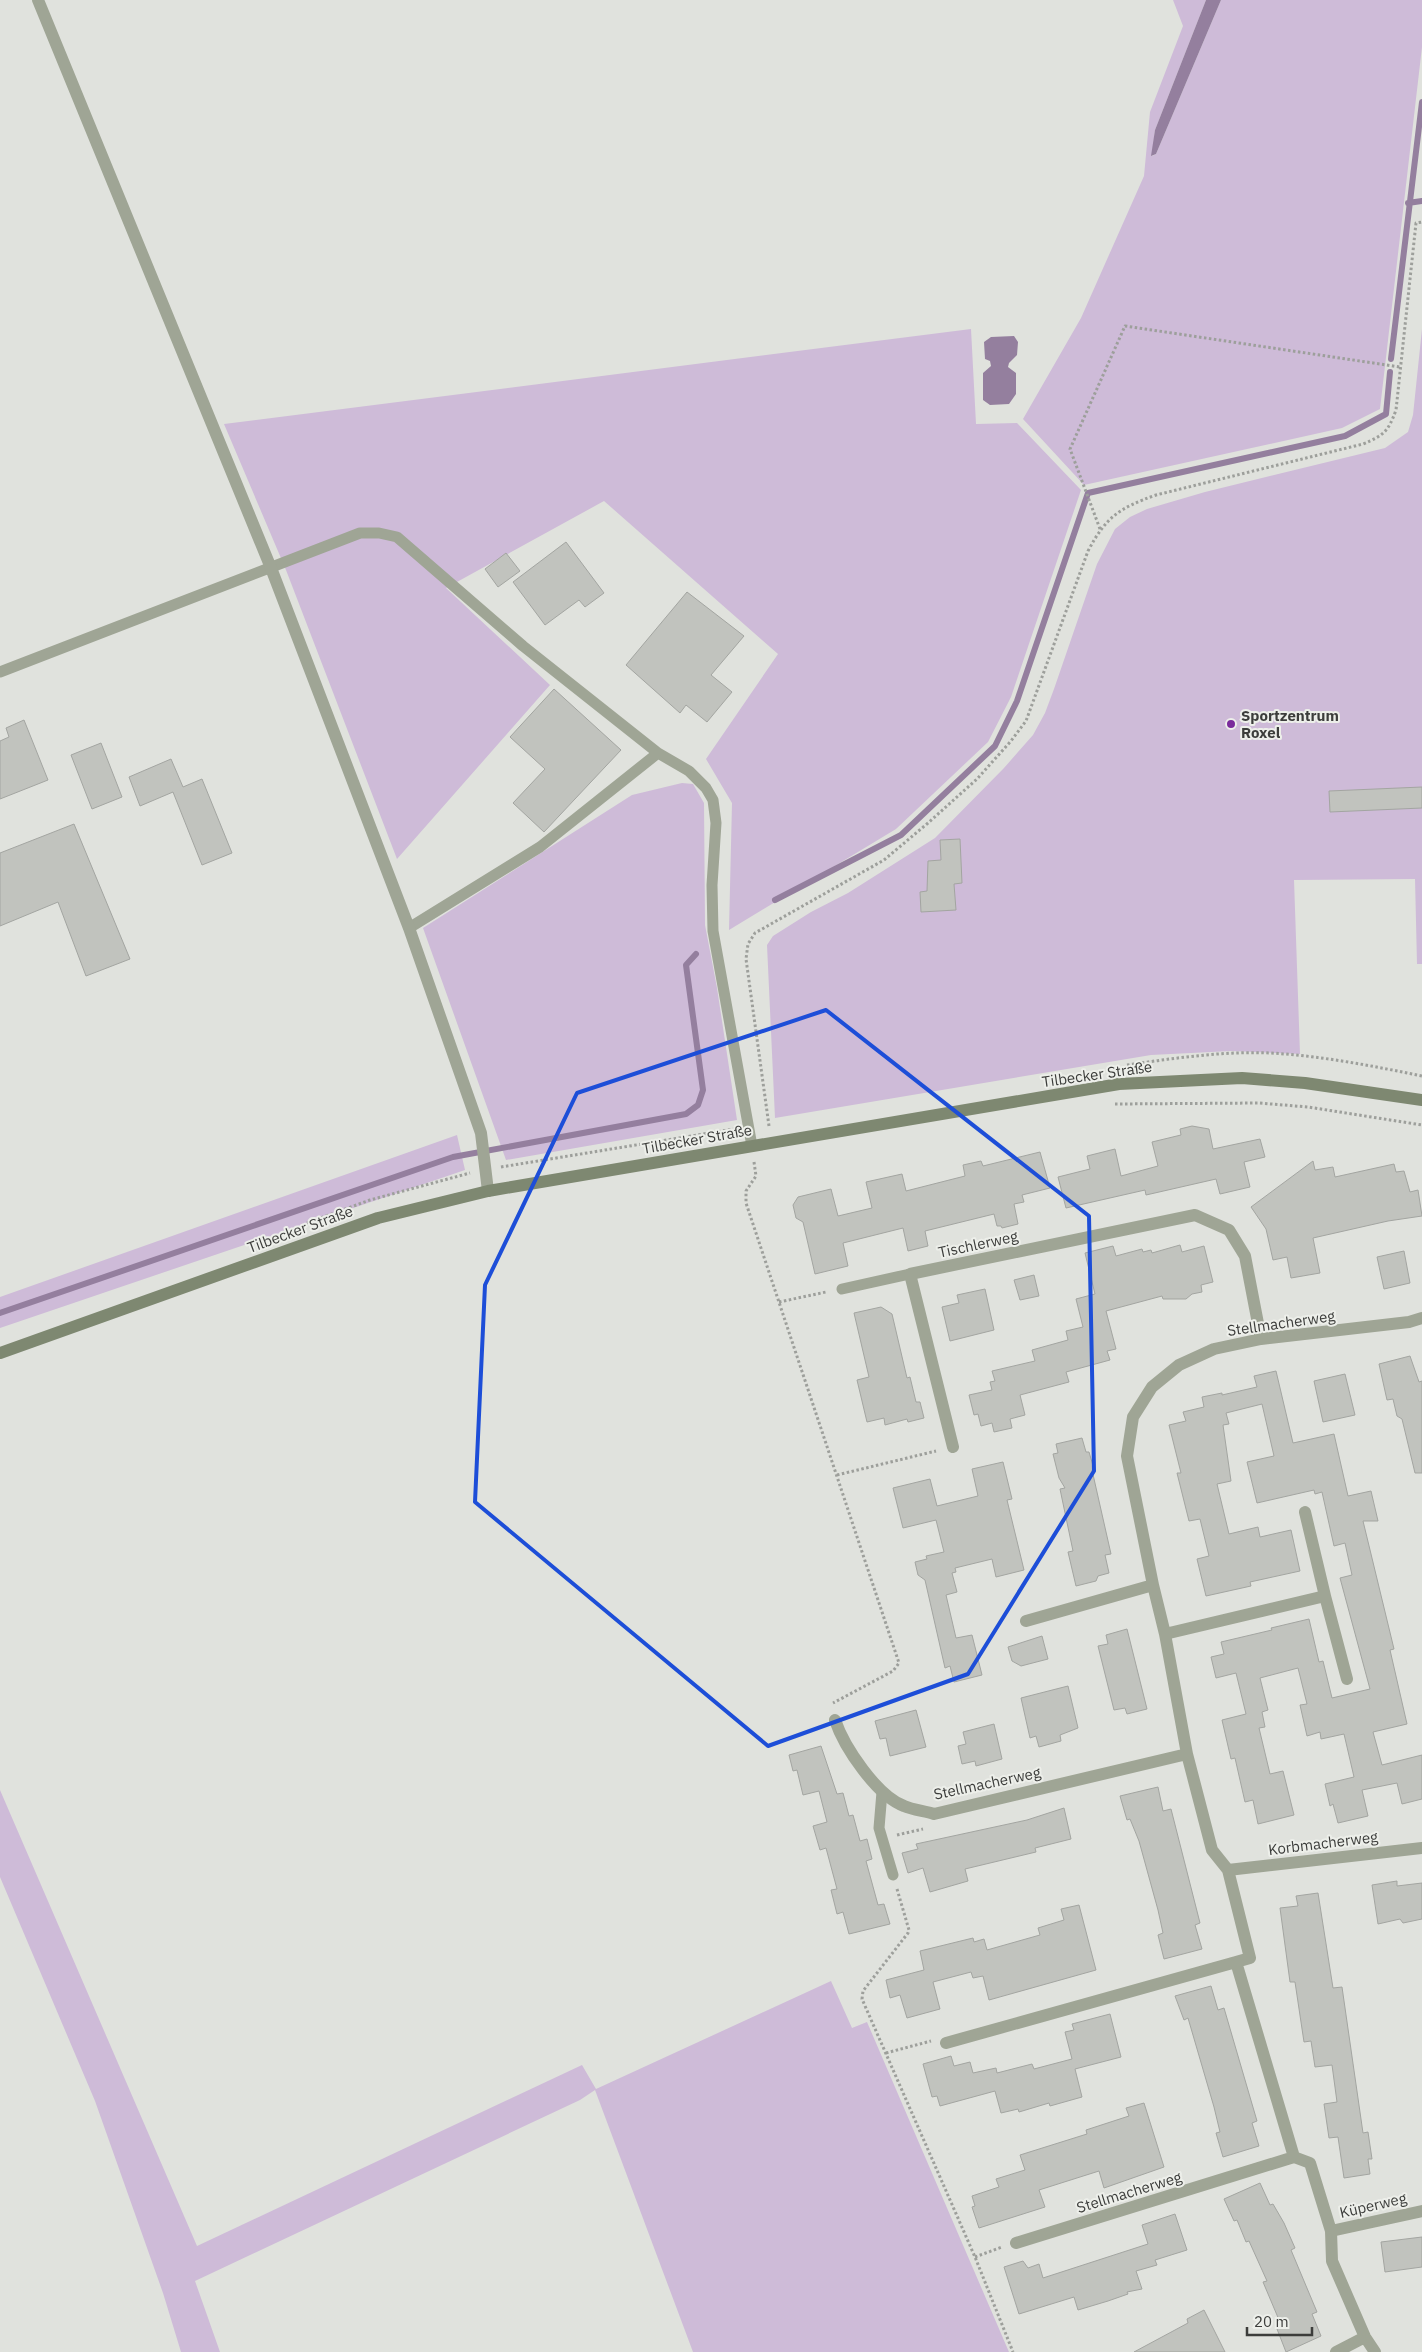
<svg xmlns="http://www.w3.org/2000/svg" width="1422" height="2352" font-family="'IBM Plex Sans',sans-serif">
  <rect width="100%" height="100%" fill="#e0e2dd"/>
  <path fill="#cebbd8" d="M 1173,0 L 1206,0 L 1155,130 L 1152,156 L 1156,154 L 1221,0 L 1422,0 L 1422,47 L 1380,409 L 1342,428 L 1084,485 L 1023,419 L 1081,318 L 1144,176 L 1150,112 L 1183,26 Z
    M 971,329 L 976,424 L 1017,423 L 1081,490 L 1011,697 L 988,742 L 896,829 L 729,930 L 732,803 L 706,759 L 778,654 L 604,501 L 446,588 L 550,685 L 397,859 L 286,570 L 224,424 Z
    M 1422,329 L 1422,964 L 1417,964 L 1415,879 L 1294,880 L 1300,1054 L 1231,1051 L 1151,1055 L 775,1118 L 767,945 L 773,936 L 811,912 L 848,893 L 935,838 L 1004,768 L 1033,735 L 1045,713 L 1054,689 L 1097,564 L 1115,529 L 1130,517 L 1147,509 L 1205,492 L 1385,448 L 1408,432 L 1413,415 Z
    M 682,783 L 693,784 L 704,803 L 705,925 L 717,988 L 737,1120 L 506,1160 L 423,928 L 632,795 Z
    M 457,1135 L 465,1170 L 0,1328 L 0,1297 Z
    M 0,1790 L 197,2246 L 582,2065 L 596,2089 L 831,1981 L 852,2028 L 867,2022 L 1009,2352 L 693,2352 L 595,2090 L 580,2100 L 195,2281 L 220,2352 L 181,2352 L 163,2293 L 95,2101 L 0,1877 Z"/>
  <path fill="#947f9e" d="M 1206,0 L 1221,0 L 1156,154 L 1151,156 L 1155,130 Z
    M 1014,336 L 1018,342 L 1017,355 L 1009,363 L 1008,367 L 1016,373 L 1016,394 L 1009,404 L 990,405 L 983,400 L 983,373 L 991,366 L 990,361 L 985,359 L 984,342 L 991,337 Z"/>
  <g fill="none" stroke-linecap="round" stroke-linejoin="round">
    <path stroke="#947f9e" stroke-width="6" d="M 1408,203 L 1422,201
      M 1391,359 L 1422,102
      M 775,900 L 901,835 L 995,746 L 1017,701 L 1088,493 L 1345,436 L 1386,414 L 1390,372
      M 0,1313 L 453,1157 L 686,1114 L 698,1105 L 703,1090 L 686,965 L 696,954"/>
  </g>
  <path fill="#c1c3be" stroke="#a3a5a1" d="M 566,542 L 604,593 L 585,607 L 579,600 L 545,625 L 513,582 Z
    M 506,553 L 520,571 L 498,587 L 485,569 Z
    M 687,592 L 744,636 L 711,675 L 732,692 L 707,722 L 686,705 L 680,713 L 626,665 Z
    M 554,689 L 621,750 L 544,832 L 513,803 L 545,769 L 510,737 Z
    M 24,720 L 48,780 L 0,799 L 0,741 L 9,737 L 6,728 Z
    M 101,743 L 122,797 L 92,809 L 71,755 Z
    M 171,759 L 183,787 L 202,779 L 232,853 L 202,865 L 173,792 L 140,806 L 129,777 Z
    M 1422,787 L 1422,808 L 1330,812 L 1329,791 Z
    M 74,824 L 130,959 L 86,976 L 58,902 L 0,926 L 0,853 Z
    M 960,839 L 962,883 L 954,884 L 956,910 L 921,912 L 920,892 L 927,891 L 928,861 L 941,860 L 940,840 Z
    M 1192,1126 L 1209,1129 L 1213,1149 L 1260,1139 L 1265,1157 L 1244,1162 L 1250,1187 L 1220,1194 L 1216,1179 L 1146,1195 L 1145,1190 L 1066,1208 L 1058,1177 L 1090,1169 L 1087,1156 L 1115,1149 L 1121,1176 L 1158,1166 L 1152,1142 L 1181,1135 L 1180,1129 Z
    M 1040,1152 L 1050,1188 L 1022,1195 L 1024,1202 L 1014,1204 L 1018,1224 L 1002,1228 L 1001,1226 L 997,1226 L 994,1214 L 925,1231 L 928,1246 L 908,1251 L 903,1228 L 843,1243 L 848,1266 L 815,1274 L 803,1222 L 796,1218 L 793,1205 L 798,1197 L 831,1189 L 838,1216 L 872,1208 L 866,1182 L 902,1174 L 906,1191 L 965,1176 L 963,1165 L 981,1161 L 983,1166 Z
    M 1313,1161 L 1315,1170 L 1333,1167 L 1335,1177 L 1394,1164 L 1396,1172 L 1404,1171 L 1410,1192 L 1418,1190 L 1422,1216 L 1388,1221 L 1313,1238 L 1320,1273 L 1291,1278 L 1287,1257 L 1273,1260 L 1266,1229 L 1251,1207 Z
    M 1180,1245 L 1182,1252 L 1204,1246 L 1213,1282 L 1201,1285 L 1202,1292 L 1192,1294 L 1186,1299 L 1163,1299 L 1162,1296 L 1106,1311 L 1116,1349 L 1107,1351 L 1110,1360 L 1066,1372 L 1069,1382 L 1020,1395 L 1025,1415 L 1010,1419 L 1012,1428 L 994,1432 L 992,1423 L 981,1426 L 978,1414 L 974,1415 L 969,1395 L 992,1390 L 990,1382 L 995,1381 L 992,1371 L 1035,1361 L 1032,1350 L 1068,1340 L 1066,1331 L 1083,1327 L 1076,1299 L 1095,1294 L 1085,1253 L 1113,1246 L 1116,1256 L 1142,1249 L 1143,1252 L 1151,1250 L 1152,1253 Z
    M 1404,1251 L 1410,1283 L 1384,1289 L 1377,1257 Z
    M 1034,1275 L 1039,1296 L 1020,1300 L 1014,1280 Z
    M 985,1289 L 994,1330 L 950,1341 L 942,1307 L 959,1303 L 957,1295 Z
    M 881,1307 L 892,1314 L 907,1378 L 910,1377 L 916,1402 L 920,1402 L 924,1418 L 908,1422 L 907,1419 L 885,1425 L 884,1418 L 867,1422 L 857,1380 L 869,1377 L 854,1313 Z
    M 1410,1356 L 1419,1382 L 1422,1381 L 1422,1473 L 1415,1473 L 1402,1419 L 1397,1416 L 1393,1399 L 1387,1400 L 1379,1364 Z
    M 1276,1371 L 1293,1443 L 1334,1434 L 1348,1496 L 1371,1491 L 1378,1521 L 1363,1521 L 1394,1649 L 1390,1650 L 1407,1724 L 1373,1732 L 1382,1765 L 1422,1755 L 1422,1799 L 1402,1804 L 1397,1783 L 1362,1790 L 1368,1816 L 1338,1823 L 1333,1804 L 1330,1806 L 1325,1784 L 1354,1777 L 1344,1734 L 1321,1739 L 1320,1732 L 1307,1736 L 1300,1705 L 1307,1704 L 1298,1668 L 1260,1678 L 1268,1710 L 1262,1712 L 1265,1727 L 1259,1728 L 1270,1774 L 1283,1771 L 1294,1815 L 1258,1824 L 1253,1800 L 1245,1802 L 1235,1758 L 1231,1759 L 1222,1720 L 1246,1714 L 1236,1673 L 1216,1678 L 1211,1657 L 1224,1654 L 1221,1642 L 1272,1630 L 1271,1628 L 1309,1619 L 1319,1662 L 1323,1661 L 1332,1698 L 1370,1689 L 1340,1578 L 1352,1575 L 1345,1543 L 1334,1546 L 1322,1492 L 1315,1494 L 1314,1490 L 1257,1503 L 1247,1462 L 1274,1456 L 1262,1404 L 1226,1413 L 1229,1424 L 1223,1425 L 1231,1481 L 1217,1484 L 1229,1534 L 1258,1527 L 1260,1537 L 1291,1530 L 1300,1571 L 1250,1582 L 1251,1586 L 1206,1596 L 1197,1559 L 1209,1556 L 1200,1519 L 1189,1521 L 1177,1473 L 1181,1473 L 1169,1425 L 1186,1421 L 1183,1412 L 1204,1407 L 1202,1397 L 1222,1393 L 1222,1395 L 1257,1387 L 1254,1376 Z
    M 1345,1374 L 1355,1415 L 1323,1422 L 1314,1381 Z
    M 1082,1438 L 1086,1452 L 1089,1452 L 1094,1469 L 1092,1470 L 1111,1554 L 1105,1555 L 1109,1573 L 1098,1576 L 1096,1581 L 1076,1586 L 1068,1552 L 1073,1551 L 1060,1489 L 1065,1488 L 1059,1478 L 1053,1454 L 1058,1453 L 1056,1444 Z
    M 1003,1462 L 1012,1499 L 1007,1500 L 1024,1570 L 996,1577 L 992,1559 L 955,1568 L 956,1572 L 952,1573 L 957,1592 L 946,1595 L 956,1638 L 972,1635 L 982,1675 L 954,1682 L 950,1666 L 945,1668 L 925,1580 L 918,1575 L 915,1562 L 927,1559 L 926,1556 L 944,1552 L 936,1520 L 903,1528 L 893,1488 L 930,1479 L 937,1506 L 978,1496 L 972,1469 Z
    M 1127,1629 L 1147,1709 L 1127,1714 L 1125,1708 L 1114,1710 L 1098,1646 L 1108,1644 L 1106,1635 Z
    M 1042,1636 L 1048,1659 L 1021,1666 L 1012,1661 L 1008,1647 Z
    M 1068,1686 L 1078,1728 L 1060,1735 L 1061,1741 L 1039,1747 L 1036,1736 L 1030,1738 L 1021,1698 Z
    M 916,1710 L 926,1747 L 890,1756 L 886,1738 L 880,1739 L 875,1721 Z
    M 994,1724 L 1002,1759 L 976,1766 L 975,1761 L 962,1764 L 958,1746 L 966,1744 L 963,1732 Z
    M 821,1746 L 837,1794 L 843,1793 L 849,1816 L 853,1815 L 860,1841 L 867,1839 L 872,1859 L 866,1861 L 878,1905 L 884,1904 L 890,1924 L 849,1934 L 843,1912 L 837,1914 L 831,1890 L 837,1889 L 826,1848 L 820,1850 L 813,1826 L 827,1822 L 819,1791 L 803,1795 L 797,1770 L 793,1771 L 789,1755 Z
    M 1158,1787 L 1163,1811 L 1171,1809 L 1200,1923 L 1195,1925 L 1202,1949 L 1164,1959 L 1158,1935 L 1163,1933 L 1158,1910 L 1139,1841 L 1130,1819 L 1127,1820 L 1120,1796 Z
    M 1064,1808 L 1071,1839 L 1035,1848 L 1036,1852 L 965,1869 L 968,1881 L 930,1892 L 923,1868 L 908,1873 L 902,1853 L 918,1849 L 916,1844 L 1027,1820 Z
    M 1397,1881 L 1397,1886 L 1422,1883 L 1422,1919 L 1403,1923 L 1400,1919 L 1378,1924 L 1372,1885 Z
    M 1318,1893 L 1333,1988 L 1342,1987 L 1363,2133 L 1368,2132 L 1372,2159 L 1368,2159 L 1370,2174 L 1344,2178 L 1338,2137 L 1329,2138 L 1324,2104 L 1337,2102 L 1332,2065 L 1315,2067 L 1311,2041 L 1304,2042 L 1295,1982 L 1290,1982 L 1280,1908 L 1298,1906 L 1296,1896 Z
    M 1079,1905 L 1096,1970 L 989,2000 L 983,1976 L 973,1978 L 971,1972 L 933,1982 L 940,2009 L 907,2018 L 900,1995 L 890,1998 L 886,1980 L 924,1970 L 920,1951 L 973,1938 L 974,1942 L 984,1939 L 987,1950 L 1040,1935 L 1038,1928 L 1064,1920 L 1061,1909 Z
    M 1211,1986 L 1218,2010 L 1224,2008 L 1257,2121 L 1252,2123 L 1259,2146 L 1223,2157 L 1216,2133 L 1220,2132 L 1214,2107 L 1188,2018 L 1184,2020 L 1175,1996 Z
    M 1110,2014 L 1121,2057 L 1075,2069 L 1082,2097 L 1050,2106 L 1049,2103 L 1019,2112 L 1018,2109 L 1001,2113 L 995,2091 L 940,2106 L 937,2096 L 932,2097 L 923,2064 L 951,2056 L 954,2066 L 970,2062 L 973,2073 L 996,2068 L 997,2073 L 1032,2064 L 1034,2069 L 1072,2059 L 1065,2032 L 1074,2030 L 1072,2024 Z
    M 1144,2103 L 1164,2167 L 1104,2188 L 1099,2171 L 1039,2190 L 1045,2207 L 979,2228 L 972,2207 L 975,2206 L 972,2196 L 999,2187 L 996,2179 L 1025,2170 L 1020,2155 L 1087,2134 L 1086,2130 L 1129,2116 L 1126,2108 Z
    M 1260,2183 L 1270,2205 L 1273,2204 L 1284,2223 L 1295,2248 L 1291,2250 L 1317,2312 L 1312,2314 L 1321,2336 L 1286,2352 L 1277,2329 L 1282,2327 L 1263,2282 L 1267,2281 L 1249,2241 L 1246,2242 L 1237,2220 L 1234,2221 L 1224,2199 Z
    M 1175,2214 L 1187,2250 L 1155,2260 L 1157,2265 L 1136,2271 L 1142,2289 L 1127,2292 L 1128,2294 L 1108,2301 L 1078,2310 L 1074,2297 L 1019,2314 L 1004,2267 L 1023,2261 L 1028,2268 L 1039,2264 L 1043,2278 L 1148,2244 L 1142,2225 Z
    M 1422,2237 L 1422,2267 L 1385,2272 L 1381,2242 Z
    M 1204,2310 L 1225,2352 L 1134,2352 L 1188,2323 L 1187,2319 Z"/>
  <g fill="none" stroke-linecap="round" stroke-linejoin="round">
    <path stroke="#9d9f9b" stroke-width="3" stroke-dasharray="2.5 2.5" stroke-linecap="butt" d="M 1100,529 L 1070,449 L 1125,326 L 1400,367
      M 1127,1065 C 1175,1058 1223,1051 1271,1053 C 1322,1056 1373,1066 1422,1076
      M 1115,1104 L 1259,1103 L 1308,1107 L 1422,1125
      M 769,1126 L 746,959 L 748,944 L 755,933 L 884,860 L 928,823 L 977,779 L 1011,741 L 1026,721 L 1088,551 C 1106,517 1119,508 1156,495 L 1363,444 C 1384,435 1388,432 1396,410 L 1416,223 L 1422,222
      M 754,1162 L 756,1176 L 746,1191 L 746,1203 L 899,1663 L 893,1671 L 833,1703
      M 501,1167 L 734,1129
      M 307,1223 L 370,1200 L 470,1173
      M 779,1302 L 826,1292
      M 837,1475 L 936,1451
      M 897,1835 L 923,1829
      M 897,1889 L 909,1930 L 908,1933 L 863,1991 L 862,1999 L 975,2257 L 1013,2352
      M 886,2053 L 931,2041
      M 975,2257 L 1002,2247"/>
    <path stroke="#9fa595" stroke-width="11" d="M 0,672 L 360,533 L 379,533 L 397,537 L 523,646 L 658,753 L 689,771 L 706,788 L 713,800 L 716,823 L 712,885 L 713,931 L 752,1146
      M 409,928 L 540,847 L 658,753
      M 842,1289 L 910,1274
      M 882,1792 L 879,1828 L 893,1875"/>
    <path stroke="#9fa595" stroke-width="12" d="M 38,0 L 271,568 L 409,928 L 481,1133 L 488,1191
      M 953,1447 L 910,1274 L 1195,1215 L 1229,1230 L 1245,1256 L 1261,1339
      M 1325,1596 L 1347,1679
      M 1026,1621 L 1153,1585
      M 1165,1634 L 1325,1596 L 1305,1512
      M 835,1720 C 844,1747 877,1796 904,1806 C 913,1810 925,1811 934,1814 L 1187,1754
      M 1228,1870 L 1422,1848
      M 946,2043 L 1236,1962
      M 1331,2231 L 1422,2211
      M 1016,2243 L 1294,2157
      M 1336,2352 L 1365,2337
      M 1375,2352 L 1365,2337 L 1332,2261 L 1331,2231 L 1310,2163 L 1294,2157 L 1236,1962 L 1250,1958 L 1228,1870 L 1212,1850 L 1187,1754 L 1165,1634 L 1153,1585 L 1127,1456 L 1133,1417 L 1152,1387 L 1179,1365 L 1214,1349 L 1261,1339 L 1409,1322 L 1422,1318"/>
    <path stroke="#7e8871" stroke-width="12" d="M 0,1353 L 378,1218 L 488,1191 L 1119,1084 L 1242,1078 L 1305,1083 L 1422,1100"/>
  </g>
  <path fill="none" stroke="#1d4ed8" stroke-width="4" stroke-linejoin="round" d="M 826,1010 L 1089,1216 L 1094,1471 L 968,1674 L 768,1746 L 475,1502 L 485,1285 L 577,1093 Z"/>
  <circle fill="#7a2b9b" stroke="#edefea" stroke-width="2" cx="1231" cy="724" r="5"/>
  <g text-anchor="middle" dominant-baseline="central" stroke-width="4" stroke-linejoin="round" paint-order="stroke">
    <g font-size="15" font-weight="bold" fill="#3c3d3b" stroke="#edefea" text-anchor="start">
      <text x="1241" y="715">Sportzentrum<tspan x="1241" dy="17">Roxel</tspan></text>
    </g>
    <g font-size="15" fill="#3c3d3b" stroke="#edefea">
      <text transform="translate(1097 1074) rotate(-8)">Tilbecker Straße</text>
      <text transform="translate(697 1139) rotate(-10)">Tilbecker Straße</text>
      <text transform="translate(300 1229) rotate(-20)">Tilbecker Straße</text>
      <text transform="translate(978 1244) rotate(-12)">Tischlerweg</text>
      <text transform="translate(1281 1323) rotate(-8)">Stellmacherweg</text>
      <text transform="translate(987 1783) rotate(-12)">Stellmacherweg</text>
      <text transform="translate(1323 1843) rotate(-7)">Korbmacherweg</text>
      <text transform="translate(1129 2192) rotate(-17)">Stellmacherweg</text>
      <text transform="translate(1373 2205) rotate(-13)">Küperweg</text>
    </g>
  </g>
  <path d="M1247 2327v8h65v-8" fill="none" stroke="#3c3d3b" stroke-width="2.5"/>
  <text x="1254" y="2327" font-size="15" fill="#3c3d3b" stroke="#edefea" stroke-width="4" paint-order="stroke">20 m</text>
</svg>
